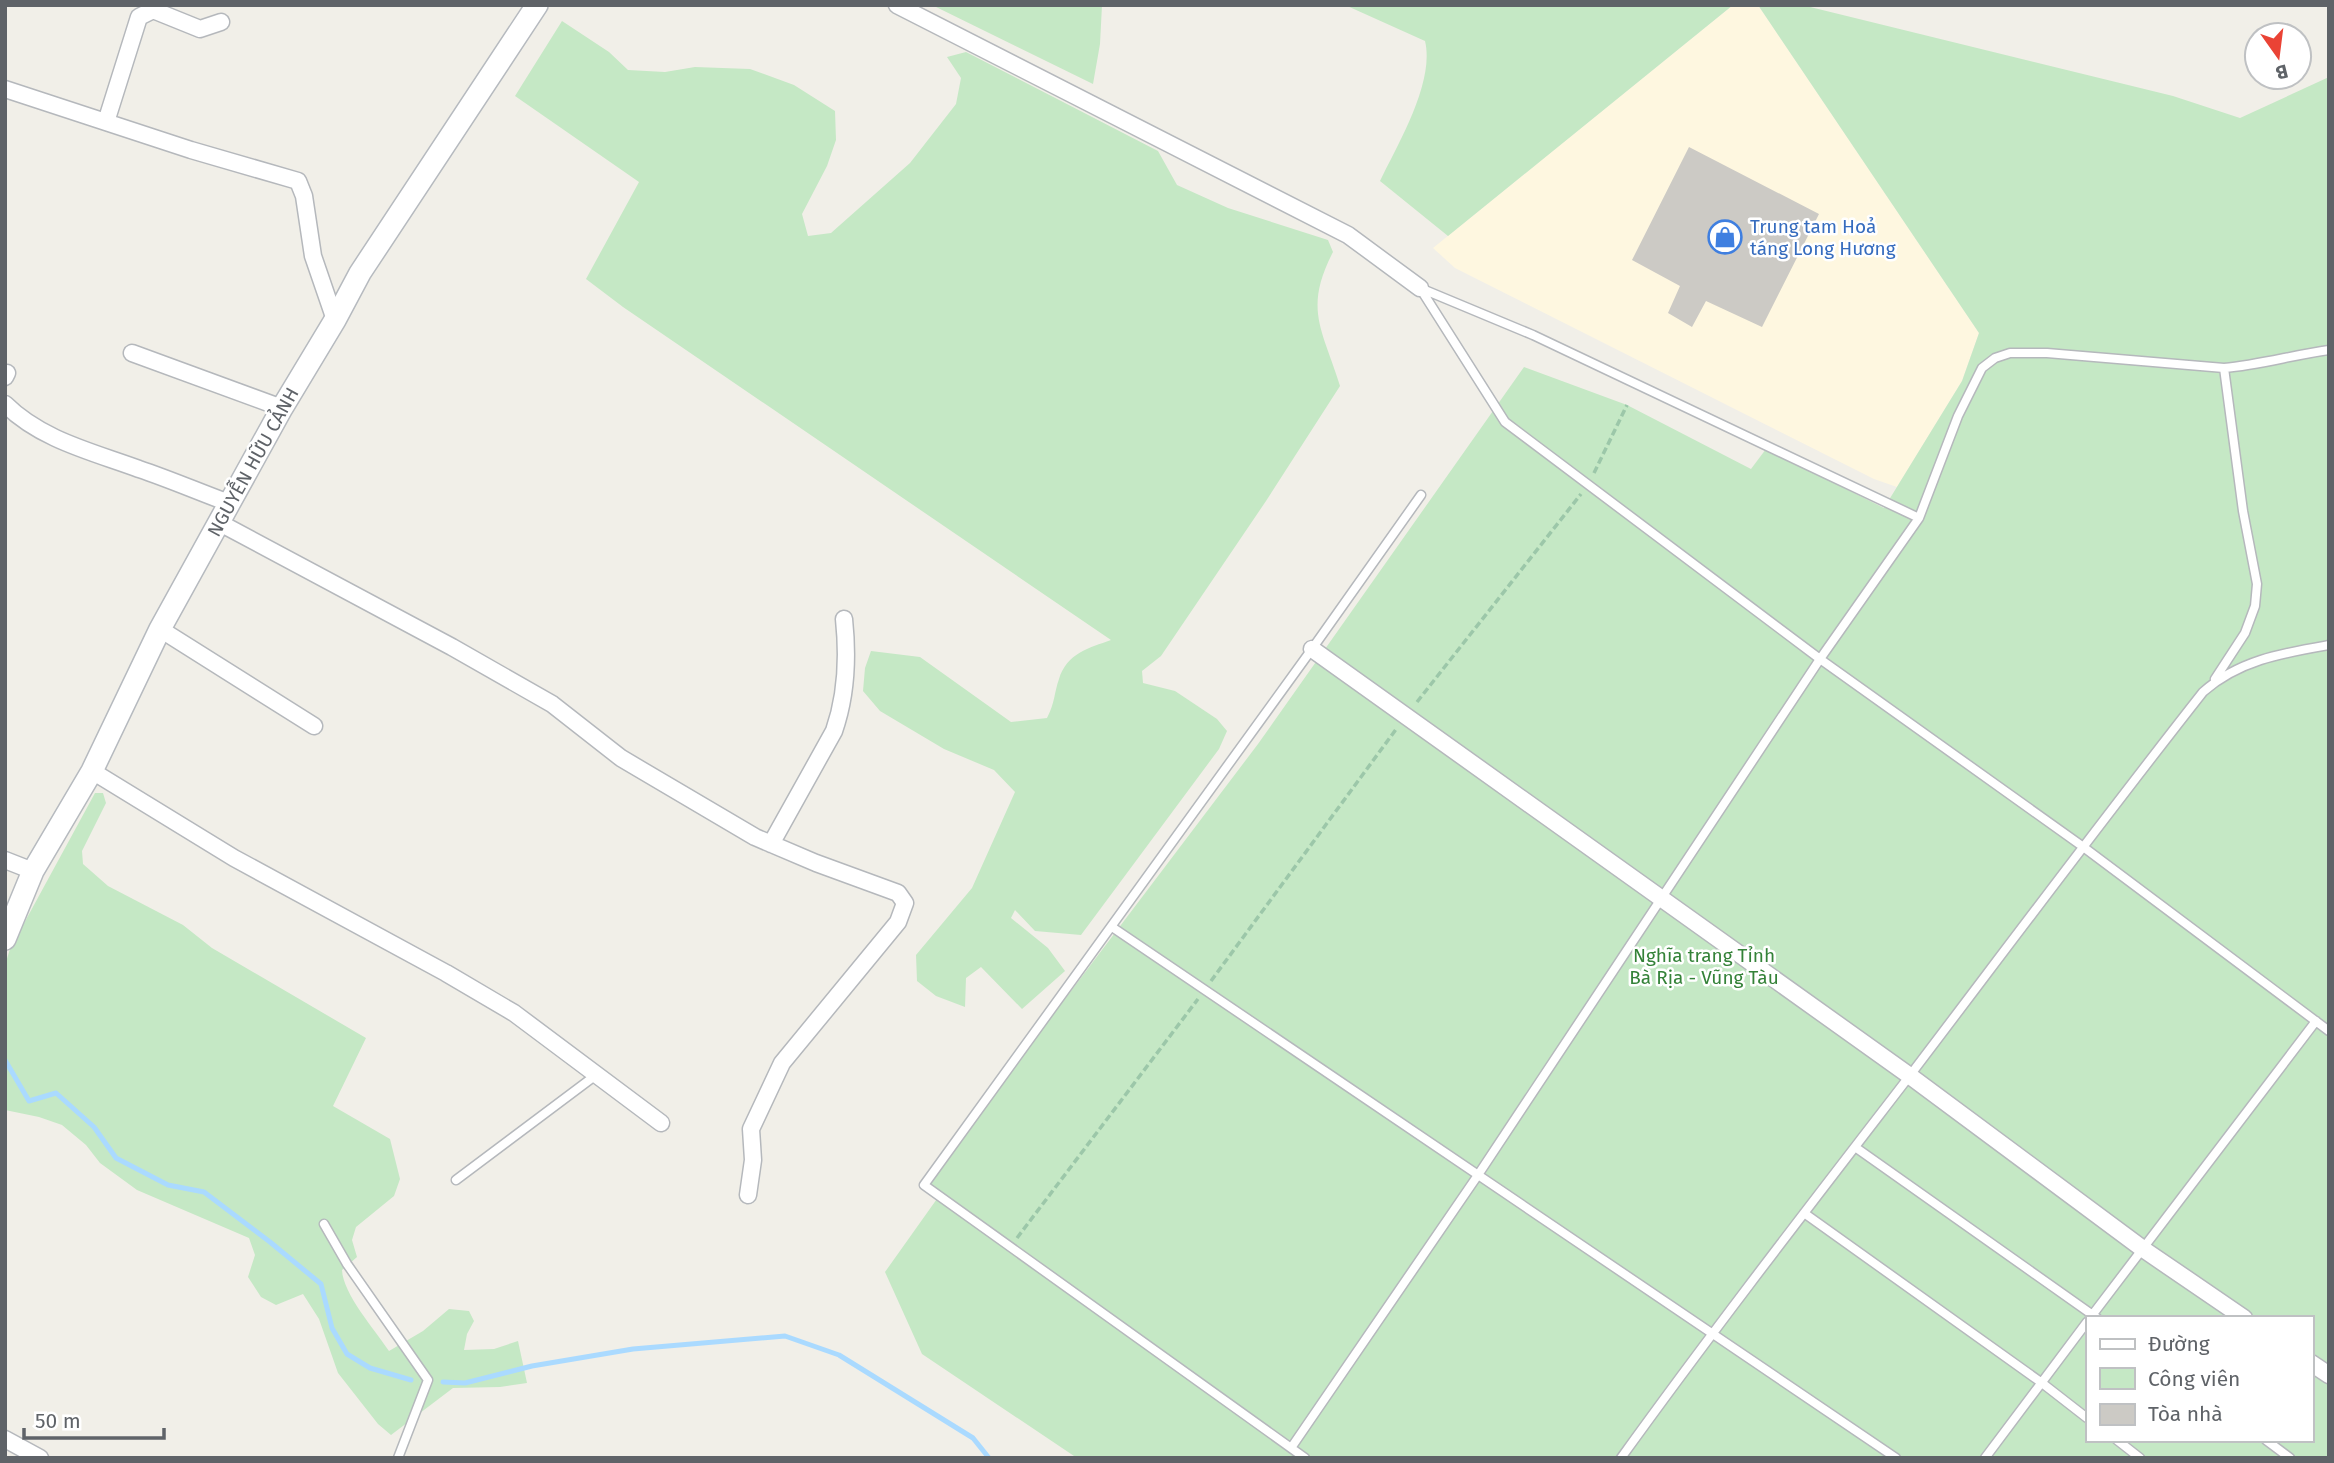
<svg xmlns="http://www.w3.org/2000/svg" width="2334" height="1463" font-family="'Fira Sans',sans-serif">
  <rect width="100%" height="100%" fill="#f1efe8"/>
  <path fill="#fef7e0" d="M 1733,5 L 1758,5 L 1979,333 L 1962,381 L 1897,487 L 1874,479 L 1455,268 L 1433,248 Z"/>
  <path fill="#c5e8c5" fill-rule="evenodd" d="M 932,5 L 1102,5 L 1100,44 L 1093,84 Z
    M 1345,5 L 1733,5 L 1448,236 L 1380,181 C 1398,144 1435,82 1425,41 Z
    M 1758,5 L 1802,5 L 2173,96 L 2240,118 L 2329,77 L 2329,1458 L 1077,1458 L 922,1354 L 885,1272 L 939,1196 L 924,1185 L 1258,744 L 1524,367 L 1627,405 L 1751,469 L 1766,449 L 1884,508 L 1962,381 L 1979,333 ZM 2087,1318 L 2311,1318 L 2311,1440 L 2087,1440 Z
    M 562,21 L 609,52 L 628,70 L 665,72 L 695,67 L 750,69 L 794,85 L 835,111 L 836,140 L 827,166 L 802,214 L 808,236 L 831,233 L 910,163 L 956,104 L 961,78 L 947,57 L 966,52 L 1158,151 L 1177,185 L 1228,208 L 1328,240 L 1333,252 C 1303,310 1323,330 1340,386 L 1266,501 L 1161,656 L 1142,671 L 1143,683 L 1175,691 L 1217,719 L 1227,731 L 1219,749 L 1081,935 L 1035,931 L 1015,910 L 1011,918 L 1048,948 L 1065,971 L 1022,1009 L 981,967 L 966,978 L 965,1007 L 936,996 L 917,981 L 916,955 L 972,888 L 1015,792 L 994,770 L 944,749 L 880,711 L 863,691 L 865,668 L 871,651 L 920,657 L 1011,722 L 1047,718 C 1055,703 1054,693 1059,679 C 1067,653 1089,648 1111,640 L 623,307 L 586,279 L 639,182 L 515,96 Z
    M 95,793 L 103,793 L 106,803 L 82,851 L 83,864 L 108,886 L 183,925 L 212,948 L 366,1038 L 333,1106 L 390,1139 L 400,1179 L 394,1196 L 356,1227 L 352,1240 L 357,1257 L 342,1270 C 343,1294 375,1330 389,1351 L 423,1331 L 449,1309 L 469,1311 L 474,1321 L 467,1334 L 464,1350 L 494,1349 L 518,1341 L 527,1383 L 500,1387 L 453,1388 L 391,1435 L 378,1424 L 338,1373 L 319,1319 L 303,1294 L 276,1305 L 261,1297 L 248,1277 L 255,1255 L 249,1238 L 137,1190 L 100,1163 L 86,1145 L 62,1125 L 39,1117 L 5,1110 L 5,965 L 10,949 Z"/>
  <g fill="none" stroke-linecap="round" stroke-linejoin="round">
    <path stroke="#aadaff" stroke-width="5" d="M 5,1060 L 29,1101 L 56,1093 L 94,1127 L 116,1158 L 168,1185 L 204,1192 L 270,1242 L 321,1284 L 332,1328 L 347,1354 L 370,1368 L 411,1380
      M 443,1382 L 465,1383 L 532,1366 L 633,1349 L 785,1336 L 839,1355 L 973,1438 L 989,1458"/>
  </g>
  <path fill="#cccac5" d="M 1689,147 L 1819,214 L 1762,327 L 1706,301 L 1692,327 L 1668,313 L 1680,286 L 1632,260 Z"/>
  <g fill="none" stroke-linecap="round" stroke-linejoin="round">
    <defs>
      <path id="service" d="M 1420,288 L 1505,422 L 1820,659 L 2082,846 L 2329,1031
        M 1420,288 L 1533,335 L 1919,518
        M 2215,679 L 2245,633 L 2255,606 L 2257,584 L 2243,511 L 2224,368
        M 1112,927 L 1896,1458
        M 1855,1147 L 2097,1318
        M 456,1180 L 596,1075
        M 1804,1213 L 2042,1383 L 2087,1418
        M 324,1224 L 347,1264 L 428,1380 L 398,1458
        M 2090,1318 L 2316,1021
        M 2117,1440 L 2140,1458
        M 2266,1440 L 2290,1458
        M 1291,1448 L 1478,1175 L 1820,659 L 1919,518 L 1958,416 L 1982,368 L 1995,358 L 2010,353 L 2047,353 L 2224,368 C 2259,365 2293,355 2329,350
        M 1305,1458 L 924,1185 L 1312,649 L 1421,495
        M 1621,1458 C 1714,1329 1811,1204 1908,1078 C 2006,949 2103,819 2203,692 C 2239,660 2283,653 2329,645
        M 1985,1458 L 2087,1322"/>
      <path id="minor" d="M 897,5 L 1348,235 L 1420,288
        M 5,89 L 191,150 L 298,181 L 304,196 L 313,256 L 335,320
        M 106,122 L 139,17 L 153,10 L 200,29 L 221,22
        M 132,353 L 282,408
        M 5,377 L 7,373
        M 5,404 C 41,440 93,452 139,469 C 169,479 199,492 229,503
        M 218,522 L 452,647 L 552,704 L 621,758 L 755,837 L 816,863 L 898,893 L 905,903 L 898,922 L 782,1063 L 751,1129 L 753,1160 L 748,1195
        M 160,629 L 314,726
        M 1312,649 L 1910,1076 L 2143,1249 L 2244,1318
        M 92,771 L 234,858 L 446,973 L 514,1013 L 661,1123
        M 771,844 L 834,731 C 847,694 848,657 844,619
        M 5,860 L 33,871
        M 2311,1363 L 2329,1375
        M 5,1439 L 40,1458"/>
      <path id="secondary" d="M 5,939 L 33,871 L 92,771 L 160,629 L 282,408 L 335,320 L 360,273 L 537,5"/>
    </defs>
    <use href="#service" stroke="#b5b8bc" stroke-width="11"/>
    <use href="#minor" stroke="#b5b8bc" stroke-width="19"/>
    <use href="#secondary" stroke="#b6babf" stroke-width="24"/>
    <path stroke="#9cc7a9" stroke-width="3.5" stroke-dasharray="7 3.5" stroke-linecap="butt" d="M 1594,473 L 1627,405
      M 1417,702 L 1581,494
      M 1211,981 L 1397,728
      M 1017,1238 L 1198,999"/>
    <use href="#service" stroke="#fff" stroke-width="8"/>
    <use href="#minor" stroke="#fff" stroke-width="16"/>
    <use href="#secondary" stroke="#fff" stroke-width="21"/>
  </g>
  <defs>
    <symbol id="shop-ring" viewBox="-11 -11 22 22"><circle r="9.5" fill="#fff" stroke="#3f7fe0" stroke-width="1.5"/><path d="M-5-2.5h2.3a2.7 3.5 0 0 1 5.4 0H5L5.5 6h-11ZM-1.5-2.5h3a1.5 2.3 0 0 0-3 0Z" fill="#3f7fe0"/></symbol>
  </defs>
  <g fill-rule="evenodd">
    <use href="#shop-ring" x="1706" y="218" width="38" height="38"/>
  </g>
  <g text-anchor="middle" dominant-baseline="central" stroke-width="5" stroke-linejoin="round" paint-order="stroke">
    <g font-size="19" fill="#366cbe" stroke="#fff" text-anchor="start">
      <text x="1750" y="226">Trung tam Hoả<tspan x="1750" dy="22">táng Long Hương</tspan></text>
    </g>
    <g font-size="19" fill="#5f6368" stroke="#fff">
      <text transform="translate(253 462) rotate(-61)">NGUYỄN HỮU CẢNH</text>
    </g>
    <g font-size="19" fill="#348238" stroke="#fff">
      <text x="1704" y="955">Nghĩa trang Tỉnh<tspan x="1704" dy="22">Bà Rịa - Vũng Tàu</tspan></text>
    </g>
  </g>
  <rect width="2334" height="1463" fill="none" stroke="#5f6368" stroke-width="14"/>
  <rect x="2086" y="1316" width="228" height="126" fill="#ffffff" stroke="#bfc1c3" stroke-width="2"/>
  <rect x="2100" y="1339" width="35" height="10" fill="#ffffff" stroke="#bfc1c3" stroke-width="2"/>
  <text x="2148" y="1351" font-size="21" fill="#5f6368">Đường</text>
  <rect x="2100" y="1368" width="35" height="21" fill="#c5e8c5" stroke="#bfc1c3" stroke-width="2"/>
  <text x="2148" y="1386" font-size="21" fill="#5f6368">Công viên</text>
  <rect x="2100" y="1404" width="35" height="21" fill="#cccac5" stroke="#bfc1c3" stroke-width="2"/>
  <text x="2148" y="1421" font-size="21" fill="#5f6368">Tòa nhà</text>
  <g transform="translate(2278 56) rotate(166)"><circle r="33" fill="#ffffff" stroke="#bfc1c3" stroke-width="2"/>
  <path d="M0-5L12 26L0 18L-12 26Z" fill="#ea4335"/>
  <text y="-10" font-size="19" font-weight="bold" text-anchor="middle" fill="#5f6368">B</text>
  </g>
  <path d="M24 1428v10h140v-10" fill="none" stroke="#5f6368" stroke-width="3.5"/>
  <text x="35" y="1428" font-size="21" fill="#5f6368" stroke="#ffffff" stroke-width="5" paint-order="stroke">50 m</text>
</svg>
